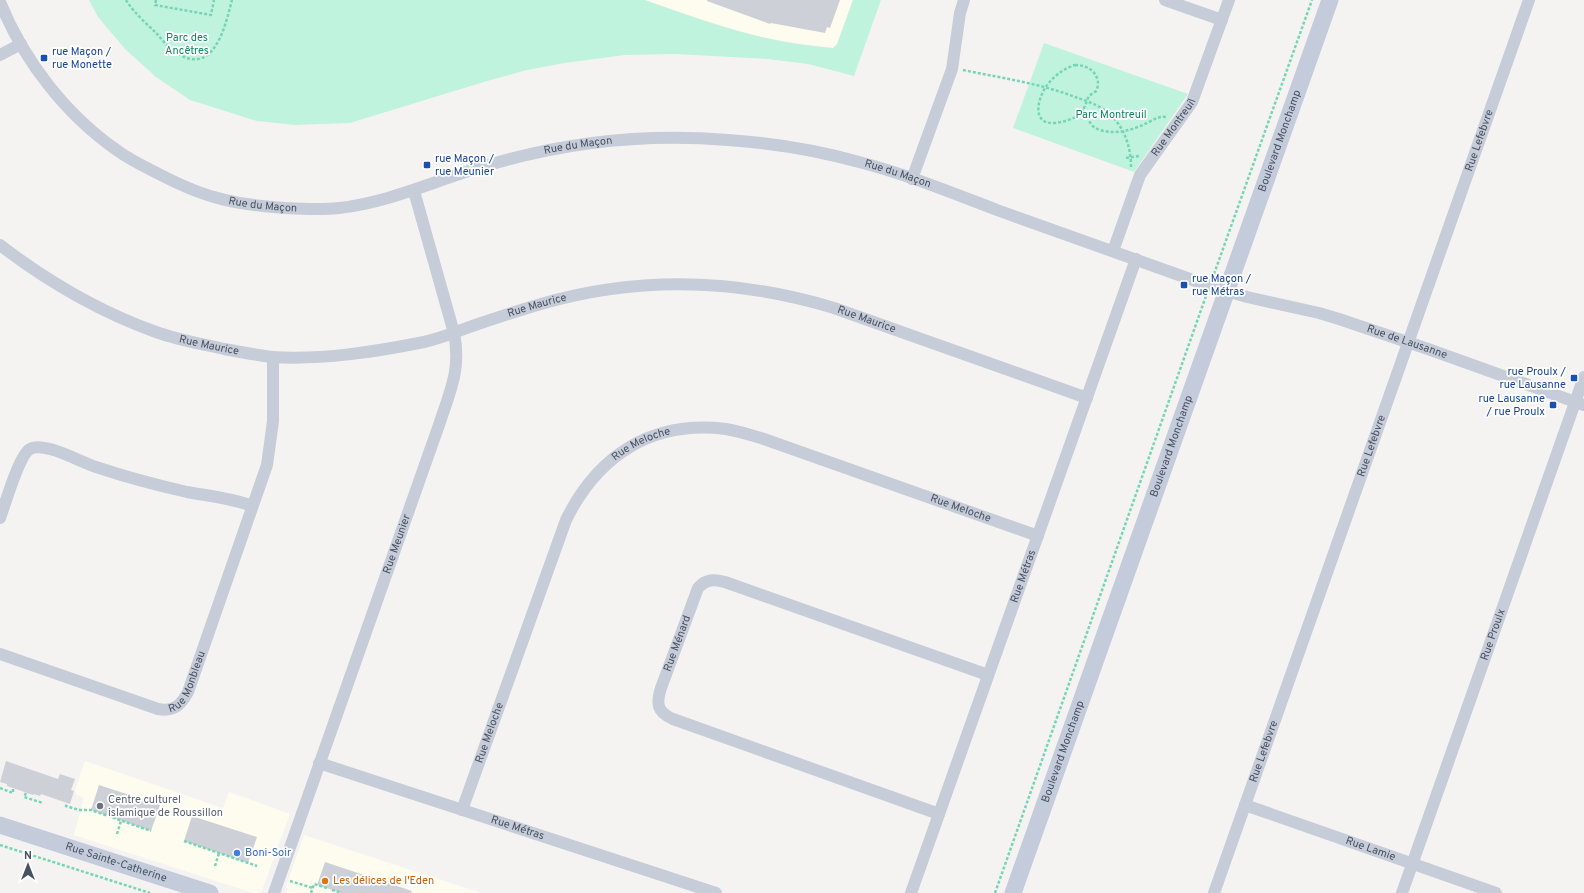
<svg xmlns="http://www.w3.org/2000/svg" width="1584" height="893" font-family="Overpass,sans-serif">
  <rect width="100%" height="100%" fill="#f5f3f2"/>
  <path fill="#fefcee" d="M 645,0 L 853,0 L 837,44 L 833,48 L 762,38 L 694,17 Z
    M 85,761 L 223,808 L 229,792 L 290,814 L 262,890 L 259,893 L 253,893 L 74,835 L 84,798 L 76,794 L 75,791 Z
    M 304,835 L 481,893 L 286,893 L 288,889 L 286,887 Z"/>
  <path fill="#c0f3dd" d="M 89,0 L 645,0 C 706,22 768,44 833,48 L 837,44 L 853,0 L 881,0 L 854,76 L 808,64 L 767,59 L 675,54 L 625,55 L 565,63 L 527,70 L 487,81 L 350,123 L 295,125 L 257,121 L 190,100 L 156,77 L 125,49 L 98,17 Z
    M 1044,43 L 1188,94 L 1134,172 L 1013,128 Z"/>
  <path fill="#ced0d8" d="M 707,0 L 840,0 L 830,28 L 827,27 L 825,33 L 771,23 L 770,24 L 707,1 Z
    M 6,761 L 58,779 L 60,774 L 75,779 L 71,790 L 74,791 L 70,804 L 41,794 L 40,796 L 34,794 L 33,795 L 7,786 L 7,784 L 0,782 Z
    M 99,785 L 160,805 L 151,831 L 91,810 Z
    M 192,816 L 257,837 L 248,863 L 184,841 Z
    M 325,862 L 412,891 L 411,893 L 342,893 L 317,885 Z"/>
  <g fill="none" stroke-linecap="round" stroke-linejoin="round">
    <path stroke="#75d5b6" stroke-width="2.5" stroke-dasharray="3 2" stroke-linecap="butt" d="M 126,0 C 134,13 147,24 157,34 C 161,38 165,44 170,48 C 212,82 224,31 232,0
      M 156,0 L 155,5 L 211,15 L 214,0
      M 1075,65 C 1086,65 1096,70 1098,82 C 1098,84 1098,88 1096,91 C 1094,93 1091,94 1089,96 C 1086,102 1085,108 1081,113 C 1075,119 1063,122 1055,123 C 1030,125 1038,96 1048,84 C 1055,75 1065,68 1075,65 Z
      M 963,70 C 1001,78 1039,83 1075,97 C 1084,100 1095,104 1103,109 C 1122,121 1131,144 1131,167
      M 1082,110 L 1088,113 C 1088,121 1091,127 1100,130 C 1117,135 1133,130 1149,122 C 1155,119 1159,116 1166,117
      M 1126,158 L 1139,156
      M 1214,274 L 1312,0
      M 0,788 L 13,793 L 13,789
      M 26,793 L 24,797 L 43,803
      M 67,805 L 66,806 L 79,810 L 91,810 L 151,831
      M 117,834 L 121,821
      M 184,841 L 257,866
      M 0,845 L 150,893
      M 215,866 L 219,853
      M 290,881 L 313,888
      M 332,890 L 342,893
      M 311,893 L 314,884 L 327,888
      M 995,893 L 1206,296"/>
    <g stroke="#c6ccd8" stroke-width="12">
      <path d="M 1165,0 L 1222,20"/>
      <path id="s1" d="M 0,2 C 24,61 66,115 118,151 C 129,159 141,165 153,171 C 172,181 192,191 214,197 C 237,204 262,206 286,208 C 303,209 321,210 339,208 C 391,202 436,180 485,166 C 564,142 646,133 728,140 C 773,143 816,150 859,162 C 906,174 952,193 997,210 C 1066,234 1135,259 1204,284 L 1247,297 L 1319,313 L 1339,319 L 1428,349 L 1584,405"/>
      <path d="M 0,55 L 21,44"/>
      <path d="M 912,179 L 952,69 L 960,13 L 964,0"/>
      <path id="s2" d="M 0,245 C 47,281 100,312 156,332 C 178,340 202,344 224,349 C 240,352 256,355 272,357 C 323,360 374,352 424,342 C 443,338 460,330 478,324 C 499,317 520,310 541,304 C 638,276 738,279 834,308 L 1087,398"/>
      <path id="s3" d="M 1113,251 L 1140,175 L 1192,102 L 1229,0"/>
      <path d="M 0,518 C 5,505 19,455 30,449 C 44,441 80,462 96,467 C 126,477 156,485 187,492 C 209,496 232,498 252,506"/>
      <path id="s4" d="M 0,654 L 158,709 C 174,712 181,705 188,692 L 267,465 L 273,421 L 273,357"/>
      <path id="s5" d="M 319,763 L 716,893"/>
      <path id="s6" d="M 1245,805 L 1496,893"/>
      <path id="s7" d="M 462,810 L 566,520 C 598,455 652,420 726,429 C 738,431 750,435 761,438 L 1038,536"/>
      <path id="s8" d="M 939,814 L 673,719 C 657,712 656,704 661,688 L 698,588 C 706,579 714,579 725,582 L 988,675"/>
      <path id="s9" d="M 274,893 L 440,422 C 451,389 461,368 454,333 L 414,191"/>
      <path id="s10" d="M 911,893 L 1136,259"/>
      <path id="s11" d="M 1214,893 L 1529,0"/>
      <path id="s12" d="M 1402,893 L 1584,377"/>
    </g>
    <g stroke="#c4ccdc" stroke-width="17">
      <path id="s13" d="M 0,825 L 210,893"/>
      <path id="s14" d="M 1013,893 L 1330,0"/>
    </g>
  </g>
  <g fill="#1a4fb4" stroke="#fff" stroke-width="1.5">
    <rect x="40" y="54" width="8" height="8" rx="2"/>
    <rect x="423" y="161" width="8" height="8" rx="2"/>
    <rect x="1180" y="281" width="8" height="8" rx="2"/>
    <rect x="1570" y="374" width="8" height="8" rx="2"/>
    <rect x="1549" y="401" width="8" height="8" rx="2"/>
  </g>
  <circle fill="#6b7280" stroke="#fff" stroke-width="1.5" cx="100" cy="806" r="4"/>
  <circle fill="#3f7fe0" stroke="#fff" stroke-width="1.5" cx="237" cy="853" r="4"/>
  <circle fill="#e8710a" stroke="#fff" stroke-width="1.5" cx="325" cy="881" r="4"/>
  <g text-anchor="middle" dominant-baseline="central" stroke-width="3.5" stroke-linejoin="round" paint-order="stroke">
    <g font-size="11" fill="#11865f" stroke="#fff">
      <text x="187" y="38">Parc des<tspan x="187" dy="13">Ancêtres</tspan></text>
      <text x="1111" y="115">Parc Montreuil</text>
    </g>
    <g font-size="11" fill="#164399" stroke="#fff" text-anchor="start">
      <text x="52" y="52">rue Maçon /<tspan x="52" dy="13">rue Monette</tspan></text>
      <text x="435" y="159">rue Maçon /<tspan x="435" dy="13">rue Meunier</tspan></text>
      <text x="1192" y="279">rue Maçon /<tspan x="1192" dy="13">rue Métras</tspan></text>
      <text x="1566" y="372" text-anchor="end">rue Proulx /<tspan x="1566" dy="13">rue Lausanne</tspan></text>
      <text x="1545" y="399" text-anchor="end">rue Lausanne<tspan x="1545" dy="13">/ rue Proulx</tspan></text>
    </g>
    <g font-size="11" fill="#485162" stroke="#fff">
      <text stroke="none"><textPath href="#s3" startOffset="139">Rue Montreuil</textPath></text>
      <text stroke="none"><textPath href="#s14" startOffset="798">Boulevard Monchamp</textPath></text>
      <text stroke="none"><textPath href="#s11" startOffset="798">Rue Lefebvre</textPath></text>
      <text stroke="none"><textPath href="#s1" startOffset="673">Rue du Maçon</textPath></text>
      <text stroke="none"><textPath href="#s1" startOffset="997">Rue du Maçon</textPath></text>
      <text stroke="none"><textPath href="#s1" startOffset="349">Rue du Maçon</textPath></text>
      <text stroke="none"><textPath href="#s2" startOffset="570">Rue Maurice</textPath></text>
      <text stroke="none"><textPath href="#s2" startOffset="906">Rue Maurice</textPath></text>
      <text stroke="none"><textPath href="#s1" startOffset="1534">Rue de Lausanne</textPath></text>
      <text stroke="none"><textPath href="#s2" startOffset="234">Rue Maurice</textPath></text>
      <text stroke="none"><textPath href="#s7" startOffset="418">Rue Meloche</textPath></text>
      <text stroke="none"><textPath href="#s14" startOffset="474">Boulevard Monchamp</textPath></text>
      <text stroke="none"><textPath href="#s11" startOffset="474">Rue Lefebvre</textPath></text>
      <text stroke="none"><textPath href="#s7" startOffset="754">Rue Meloche</textPath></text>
      <text stroke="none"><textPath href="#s9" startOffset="370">Rue Meunier</textPath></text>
      <text stroke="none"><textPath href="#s10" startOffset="336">Rue Métras</textPath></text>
      <text stroke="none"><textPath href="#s12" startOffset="274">Rue Proulx</textPath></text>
      <text stroke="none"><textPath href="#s8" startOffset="368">Rue Ménard</textPath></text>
      <text stroke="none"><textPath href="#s4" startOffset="213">Rue Monbleau</textPath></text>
      <text stroke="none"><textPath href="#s7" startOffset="82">Rue Meloche</textPath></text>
      <text stroke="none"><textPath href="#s14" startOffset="150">Boulevard Monchamp</textPath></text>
      <text stroke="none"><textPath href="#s11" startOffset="150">Rue Lefebvre</textPath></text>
      <text stroke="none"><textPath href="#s5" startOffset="209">Rue Métras</textPath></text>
      <text stroke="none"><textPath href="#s6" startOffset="133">Rue Lamie</textPath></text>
      <text stroke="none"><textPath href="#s13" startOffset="122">Rue Sainte-Catherine</textPath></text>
    </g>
    <g font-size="11" fill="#5b616d" stroke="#fff" text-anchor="start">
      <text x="108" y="800">Centre culturel<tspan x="108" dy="13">islamique de Roussillon</tspan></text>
    </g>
    <g font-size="11" fill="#366cbe" stroke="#fff" text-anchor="start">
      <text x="245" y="853">Boni-Soir</text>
    </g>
    <g font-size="11" fill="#c56008" stroke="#fff" text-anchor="start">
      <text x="333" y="881">Les délices de l'Eden</text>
    </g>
  </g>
  <g transform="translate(28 865)" stroke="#ffffff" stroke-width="3" paint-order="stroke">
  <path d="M0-3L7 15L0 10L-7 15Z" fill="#485162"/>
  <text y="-6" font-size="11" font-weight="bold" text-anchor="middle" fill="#485162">N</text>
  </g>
</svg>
